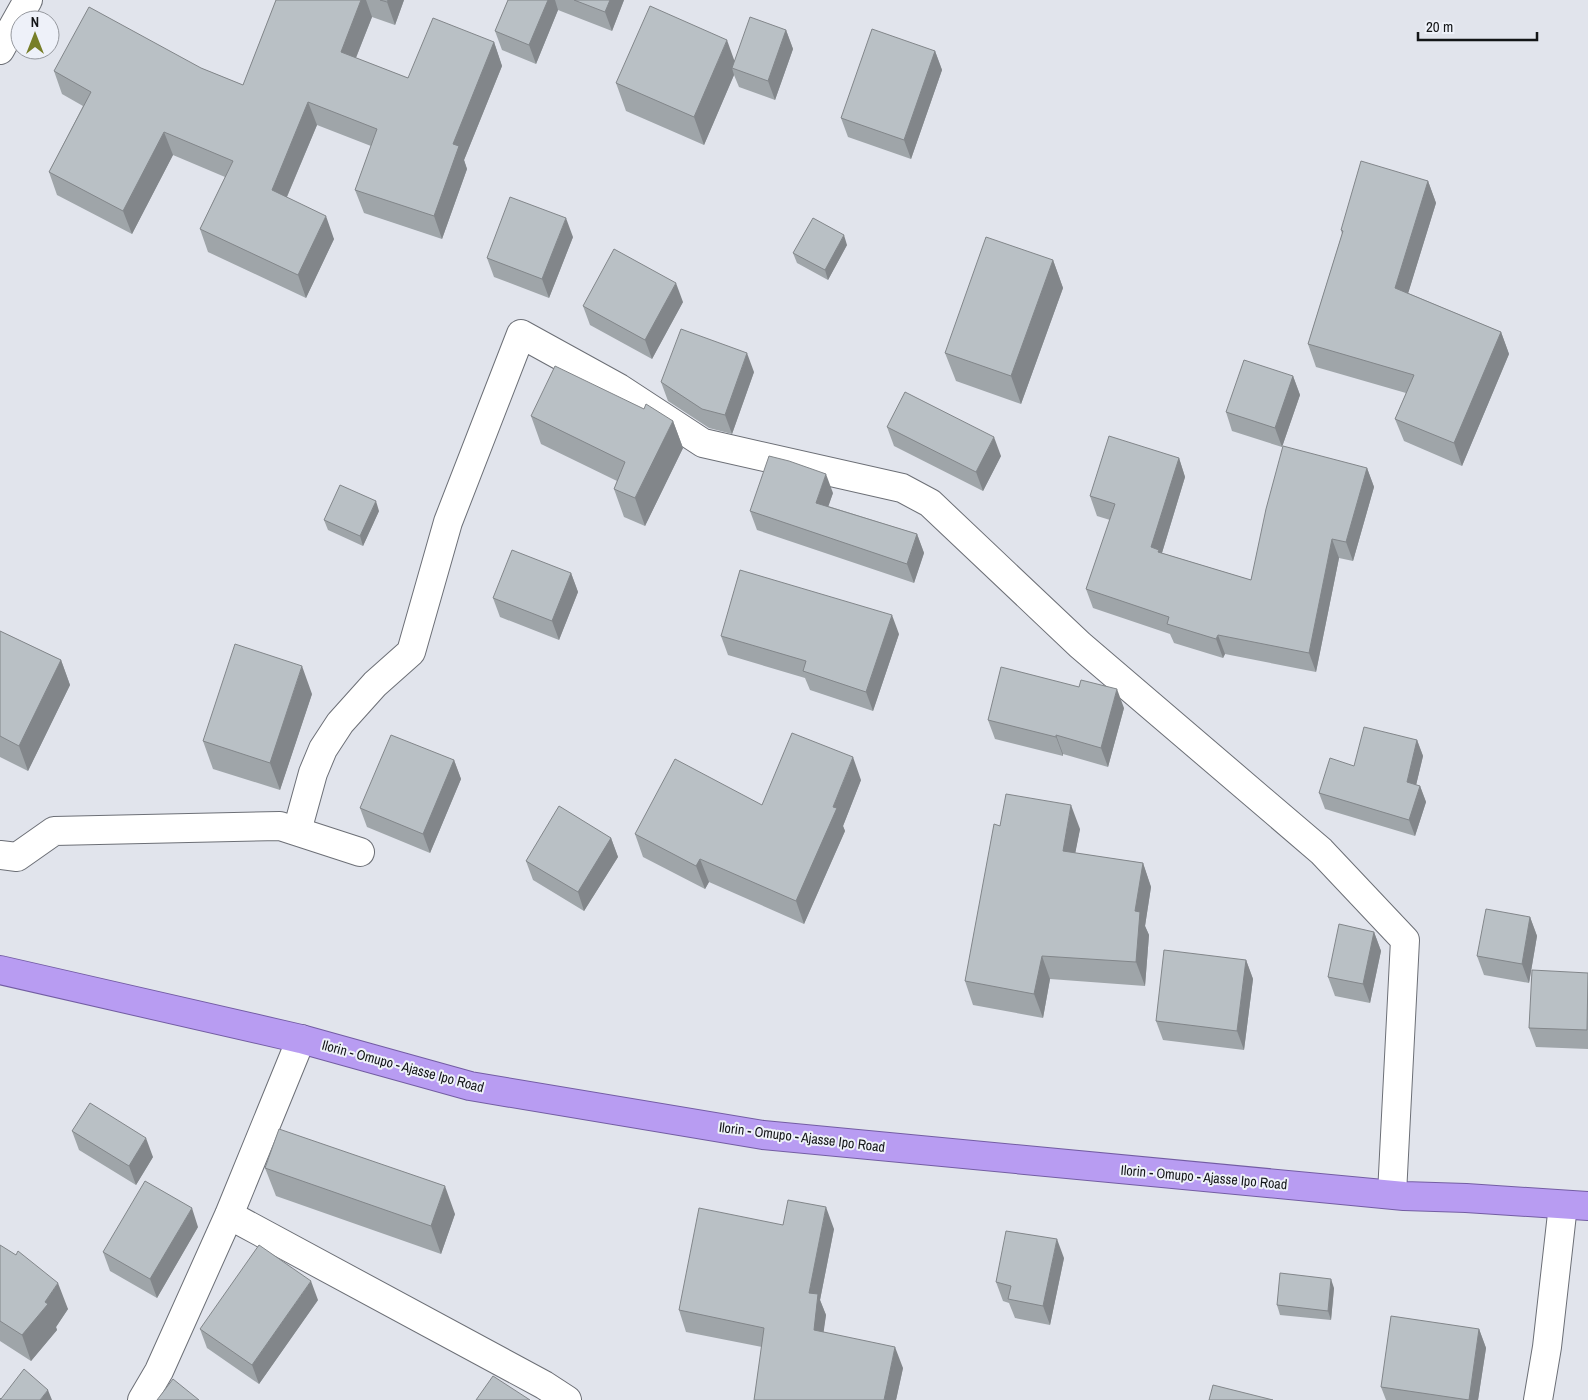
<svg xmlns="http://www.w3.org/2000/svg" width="1588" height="1400" font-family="'Archivo Narrow',sans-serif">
  <rect width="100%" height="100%" fill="#e1e4ec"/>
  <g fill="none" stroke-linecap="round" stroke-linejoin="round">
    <defs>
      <path id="minor" d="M 0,50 L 28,0
        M 297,831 L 313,773 L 323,749 L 340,723 L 375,684 L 411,652 L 448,522 L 521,334 L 619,388 L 703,443 L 902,488 L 930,503 L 1080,645 L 1321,851 L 1405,940 L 1392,1194
        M 0,855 L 17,857 L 54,831 L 280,826 L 360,852
        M 229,1215 L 544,1385 L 567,1400
        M 142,1400 L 159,1371 L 229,1215 L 301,1039
        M 1538,1400 L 1547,1347 L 1563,1205"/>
      <path id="trunk" d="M 0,970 L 301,1039 L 470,1086 L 763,1135 L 1404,1196 L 1466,1198 L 1588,1206"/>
    </defs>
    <use href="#minor" stroke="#6c6f76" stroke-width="30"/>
    <use href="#trunk" stroke="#735da3" stroke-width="30"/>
    <use href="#minor" stroke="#fff" stroke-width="28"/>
    <use href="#trunk" stroke="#b89cf2" stroke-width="28"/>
  </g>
  <path fill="#9fa5a9" d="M 276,0 L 404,0 L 395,25 L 372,17 L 356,58 L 408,78 L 494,42 L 502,66 L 464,160 L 467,169 L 442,239 L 364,213 L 355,190 L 371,146 L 317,125 L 287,197 L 334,239 L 306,298 L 208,252 L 200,229 L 225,177 L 173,155 L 132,234 L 57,195 L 49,172 L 83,106 L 62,94 L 54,71 L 201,68 L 243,85 Z
    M 508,0 L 624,0 L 612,31 L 558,10 L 536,64 L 502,50 L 495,31 Z
    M 786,30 L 793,49 L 775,100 L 739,87 L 734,75 L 704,145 L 626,111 L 616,83 L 735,60 Z
    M 935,51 L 942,70 L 911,159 L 848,137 L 841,118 Z
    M 1428,181 L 1436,203 L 1408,293 L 1501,332 L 1509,354 L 1462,466 L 1404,441 L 1395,419 L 1406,393 L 1316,367 L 1308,344 L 1342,234 L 1341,230 Z
    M 573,237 L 549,298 L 494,277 L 487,258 Z
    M 847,245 L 828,280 L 797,263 L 793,253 Z
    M 1053,260 L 1063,288 L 1021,404 L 956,381 L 945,353 Z
    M 683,302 L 652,359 L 590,325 L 583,306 Z
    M 754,372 L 732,434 L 709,428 L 668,401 L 661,382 Z
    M 1293,376 L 1300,395 L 1282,447 L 1232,431 L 1226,412 Z
    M 644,409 L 673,421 L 683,448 L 645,526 L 624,517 L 614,489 L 617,481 L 541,444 L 531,416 Z
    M 887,427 L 1001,456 L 983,491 L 894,446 Z
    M 1179,458 L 1185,477 L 1162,553 L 1251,580 L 1367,468 L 1374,487 L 1353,561 L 1339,558 L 1316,672 L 1225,654 L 1223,658 L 1174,643 L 1170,634 L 1093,608 L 1086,589 L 1110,520 L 1097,516 L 1090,496 Z
    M 833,493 L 828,506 L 917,534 L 924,553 L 914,583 L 757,530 L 750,511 Z
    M 379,511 L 363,546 L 328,530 L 324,520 Z
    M 571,573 L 578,592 L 559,640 L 500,617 L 493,598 Z
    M 0,631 L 61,660 L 70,685 L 28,771 L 0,757 Z
    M 899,634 L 873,711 L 810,690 L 805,678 L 728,655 L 721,636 Z
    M 312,694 L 280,790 L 213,769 L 203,741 Z
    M 1124,708 L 1108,767 L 1063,754 L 1063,756 L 995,739 L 988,720 Z
    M 1417,740 L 1423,756 L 1416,785 L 1420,786 L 1426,802 L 1415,836 L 1325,809 L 1319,793 L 1354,766 Z
    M 454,760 L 461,779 L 430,853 L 367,827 L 360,808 Z
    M 861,780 L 843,826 L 845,831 L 804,924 L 709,882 L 705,889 L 643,857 L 635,834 L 762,805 Z
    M 1000,826 L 1080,829 L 1075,853 L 1143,863 L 1151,887 L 1145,926 L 1149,935 L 1145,986 L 1050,979 L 1043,1018 L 973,1005 L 965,981 Z
    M 611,838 L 618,857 L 584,911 L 533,880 L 526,861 Z
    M 1530,917 L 1537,936 L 1529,983 L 1484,975 L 1477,956 Z
    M 1374,932 L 1381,951 L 1370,1003 L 1335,996 L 1328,977 Z
    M 1246,960 L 1253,979 L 1244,1050 L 1163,1040 L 1156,1021 Z
    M 1588,973 L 1588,1049 L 1536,1047 L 1529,1028 Z
    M 72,1131 L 153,1157 L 136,1185 L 79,1150 Z
    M 265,1168 L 455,1214 L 441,1254 L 276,1196 Z
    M 783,1225 L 834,1229 L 820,1300 L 826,1315 L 823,1332 L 903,1368 L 896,1400 L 754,1400 L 762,1347 L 686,1332 L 679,1310 Z
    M 198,1227 L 157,1298 L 110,1271 L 103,1252 Z
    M 0,1245 L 68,1309 L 56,1327 L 57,1330 L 31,1361 L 0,1341 Z
    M 1064,1258 L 1050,1325 L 1015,1318 L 1009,1303 L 1003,1301 L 996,1282 Z
    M 1334,1288 L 1331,1320 L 1280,1315 L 1277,1305 Z
    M 318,1300 L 259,1384 L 207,1348 L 200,1329 Z
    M 1479,1329 L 1486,1348 L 1478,1400 L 1386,1400 L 1381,1387 Z"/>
  <path fill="#82868a" d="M 361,0 L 366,0 L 372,17 L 349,75 L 341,52 Z
    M 388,0 L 404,0 L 395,25 L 387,2 Z
    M 548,0 L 555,0 L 558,10 L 536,64 L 529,45 Z
    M 610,0 L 624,0 L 612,31 L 605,12 Z
    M 786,30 L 793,49 L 775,100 L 768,81 Z
    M 727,40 L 737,68 L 732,68 L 734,75 L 704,145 L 694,117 Z
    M 494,42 L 502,66 L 464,160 L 467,169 L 442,239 L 434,216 L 453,144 Z
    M 935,51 L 942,70 L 911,159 L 904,140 Z
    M 308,102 L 317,125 L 280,213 L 272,190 Z
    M 164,132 L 173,155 L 132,234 L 123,211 Z
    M 1428,181 L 1436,203 L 1403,310 L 1395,288 Z
    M 326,216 L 334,239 L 306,298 L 298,275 Z
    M 566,218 L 573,237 L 549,298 L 542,279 Z
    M 844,235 L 847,245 L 828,280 L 825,270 Z
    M 1053,260 L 1063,288 L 1021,404 L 1011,376 Z
    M 676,283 L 683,302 L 652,359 L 645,340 Z
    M 1501,332 L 1509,354 L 1462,466 L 1454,443 Z
    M 747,353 L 754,372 L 732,434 L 725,415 Z
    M 1293,376 L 1300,395 L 1282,447 L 1275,428 Z
    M 673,421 L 683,448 L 645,526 L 635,498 Z
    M 994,437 L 1001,456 L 983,491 L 976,472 Z
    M 1179,458 L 1185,477 L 1161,556 L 1151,547 Z
    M 1367,468 L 1374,487 L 1353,561 L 1346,542 Z
    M 826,474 L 833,493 L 823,522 L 816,503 Z
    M 376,501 L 379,511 L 363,546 L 360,536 Z
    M 917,534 L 924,553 L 914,583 L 907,564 Z
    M 1332,539 L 1339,558 L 1316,672 L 1309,653 Z
    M 571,573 L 578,592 L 559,640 L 552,621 Z
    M 892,615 L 899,634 L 873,711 L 866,692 Z
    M 1218,635 L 1225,654 L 1223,658 L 1216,639 Z
    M 61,660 L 70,685 L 28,771 L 19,746 Z
    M 302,666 L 312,694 L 280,790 L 270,763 Z
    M 1117,689 L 1124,708 L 1108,767 L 1101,748 Z
    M 1056,735 L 1063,754 L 1063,756 L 1056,737 Z
    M 1417,740 L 1423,756 L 1413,798 L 1407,782 Z
    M 853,757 L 861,780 L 843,826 L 845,831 L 804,924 L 796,901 Z
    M 454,760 L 461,779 L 430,853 L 423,834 Z
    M 1420,786 L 1426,802 L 1415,836 L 1409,820 Z
    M 1071,805 L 1080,829 L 1071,875 L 1063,851 Z
    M 611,838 L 618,857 L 584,911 L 578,892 Z
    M 700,859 L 709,882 L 705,889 L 696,866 Z
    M 1143,863 L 1151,887 L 1145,926 L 1149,935 L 1145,986 L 1136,962 L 1135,911 Z
    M 1530,917 L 1537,936 L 1529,983 L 1522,964 Z
    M 1374,932 L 1381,951 L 1370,1003 L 1363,984 Z
    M 1042,956 L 1050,979 L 1043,1018 L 1034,994 Z
    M 1246,960 L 1253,979 L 1244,1050 L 1237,1031 Z
    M 146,1138 L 153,1157 L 136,1185 L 129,1166 Z
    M 445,1186 L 455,1214 L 441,1254 L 431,1226 Z
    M 826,1207 L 834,1229 L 820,1300 L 826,1315 L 821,1351 L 814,1330 L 809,1293 Z
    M 192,1208 L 198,1227 L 157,1298 L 150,1279 Z
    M 1057,1239 L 1064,1258 L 1050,1325 L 1043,1306 Z
    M 1331,1279 L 1334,1288 L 1331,1320 L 1328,1311 Z
    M 311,1281 L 318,1300 L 259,1384 L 252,1365 Z
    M 58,1283 L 68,1309 L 56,1327 L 57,1330 L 31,1361 L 22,1335 L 45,1302 Z
    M 1479,1329 L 1486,1348 L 1478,1400 L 1469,1400 Z
    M 895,1347 L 903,1368 L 896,1400 L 884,1400 Z
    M 48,1390 L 52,1400 L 40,1400 Z"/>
  <path fill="#b9c0c5" stroke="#82868a" d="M 276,0 L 361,0 L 341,52 L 408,78 L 433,18 L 494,42 L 453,144 L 459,146 L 434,216 L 355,190 L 377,129 L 308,102 L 272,190 L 326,216 L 298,275 L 200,229 L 233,161 L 164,132 L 123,211 L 49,172 L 91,92 L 54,71 L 89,7 L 201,68 L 243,85 Z
    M 380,0 L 388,0 L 387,2 Z
    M 508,0 L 548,0 L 529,45 L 495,31 Z
    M 574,0 L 610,0 L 605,12 Z
    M 650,6 L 727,40 L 694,117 L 616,83 Z
    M 750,17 L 786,30 L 768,81 L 732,68 Z
    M 872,29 L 935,51 L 904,140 L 841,118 Z
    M 1361,161 L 1428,181 L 1395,288 L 1501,332 L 1454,443 L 1395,419 L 1414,375 L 1308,344 L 1343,231 L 1341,230 Z
    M 510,197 L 566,218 L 542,279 L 487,258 Z
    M 813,218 L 844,235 L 825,270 L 793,253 Z
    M 986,237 L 1053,260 L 1011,376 L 945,353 Z
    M 614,249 L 676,283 L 645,340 L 583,306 Z
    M 681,329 L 747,353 L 725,415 L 702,409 L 661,382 Z
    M 1244,360 L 1293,376 L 1275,428 L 1226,412 Z
    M 555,366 L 644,409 L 646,404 L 673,421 L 635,498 L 614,489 L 625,462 L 531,416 Z
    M 905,392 L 994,437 L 976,472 L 887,427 Z
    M 1109,436 L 1179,458 L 1151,547 L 1159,550 L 1158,552 L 1251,580 L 1266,509 L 1283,446 L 1367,468 L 1346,542 L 1332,539 L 1309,653 L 1218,635 L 1216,639 L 1167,624 L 1169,617 L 1086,589 L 1115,504 L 1090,496 Z
    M 769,456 L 789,461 L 826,474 L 816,503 L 917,534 L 907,564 L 750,511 Z
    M 340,485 L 376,501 L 360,536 L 324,520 Z
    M 512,550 L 571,573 L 552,621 L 493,598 Z
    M 740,570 L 892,615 L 866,692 L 803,671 L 806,661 L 721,636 Z
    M 0,631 L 61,660 L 19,746 L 0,736 Z
    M 235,644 L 302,666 L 270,763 L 203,741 Z
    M 1001,667 L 1079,687 L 1081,680 L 1117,689 L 1101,748 L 1056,735 L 1056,737 L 988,720 Z
    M 1364,727 L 1417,740 L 1407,782 L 1420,786 L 1409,820 L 1319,793 L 1330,758 L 1354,766 Z
    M 792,733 L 853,757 L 833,807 L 837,808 L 796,901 L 700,859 L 696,866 L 635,834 L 675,759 L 762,805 Z
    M 391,735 L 454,760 L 423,834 L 360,808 Z
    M 1006,794 L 1071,805 L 1063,851 L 1143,863 L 1135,911 L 1140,912 L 1136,962 L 1042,956 L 1034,994 L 965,981 L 994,824 L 1000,826 Z
    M 559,806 L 611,838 L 578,892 L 526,861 Z
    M 1486,909 L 1530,917 L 1522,964 L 1477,956 Z
    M 1339,924 L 1374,932 L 1363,984 L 1328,977 Z
    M 1164,950 L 1246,960 L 1237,1031 L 1156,1021 Z
    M 1532,970 L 1588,973 L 1587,1030 L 1529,1028 Z
    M 90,1103 L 146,1138 L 129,1166 L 72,1131 Z
    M 279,1129 L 445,1186 L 431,1226 L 265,1168 Z
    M 145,1181 L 192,1208 L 150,1279 L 103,1252 Z
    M 788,1200 L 826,1207 L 809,1293 L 818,1294 L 814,1330 L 895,1347 L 884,1400 L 754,1400 L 764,1328 L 679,1310 L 699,1208 L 783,1225 Z
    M 1006,1231 L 1057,1239 L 1043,1306 L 1008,1299 L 1011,1286 L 996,1282 Z
    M 0,1245 L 16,1255 L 18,1251 L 58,1283 L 45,1302 L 48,1304 L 22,1335 L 0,1321 Z
    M 259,1245 L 311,1281 L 252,1365 L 200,1329 Z
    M 1280,1273 L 1331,1279 L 1328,1311 L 1277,1305 Z
    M 1391,1316 L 1479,1329 L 1469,1400 L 1381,1387 Z
    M 24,1369 L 48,1390 L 40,1400 L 0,1400 L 0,1398 L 1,1399 Z
    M 493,1376 L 530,1400 L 476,1400 Z
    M 173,1379 L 199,1400 L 157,1400 Z
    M 1213,1385 L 1273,1400 L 1209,1400 Z"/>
  <g text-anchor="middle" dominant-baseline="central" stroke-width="4" stroke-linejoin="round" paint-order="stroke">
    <g font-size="14" fill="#131517" stroke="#eef1f9">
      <text transform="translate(403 1066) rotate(15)">Ilorin - Omupo - Ajasse Ipo Road</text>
      <text transform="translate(802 1137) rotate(7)">Ilorin - Omupo - Ajasse Ipo Road</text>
      <text transform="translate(1204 1177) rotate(5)">Ilorin - Omupo - Ajasse Ipo Road</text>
    </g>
  </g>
  <g transform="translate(35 35)"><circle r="24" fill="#eef1f9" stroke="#96999f"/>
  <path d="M0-4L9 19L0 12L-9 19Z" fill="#777e28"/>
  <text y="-8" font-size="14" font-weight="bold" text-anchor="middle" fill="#131517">N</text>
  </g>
  <path d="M1418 32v8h119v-8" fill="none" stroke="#131517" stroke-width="2.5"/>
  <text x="1426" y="32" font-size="15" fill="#131517" stroke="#eef1f9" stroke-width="4" paint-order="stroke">20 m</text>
</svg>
